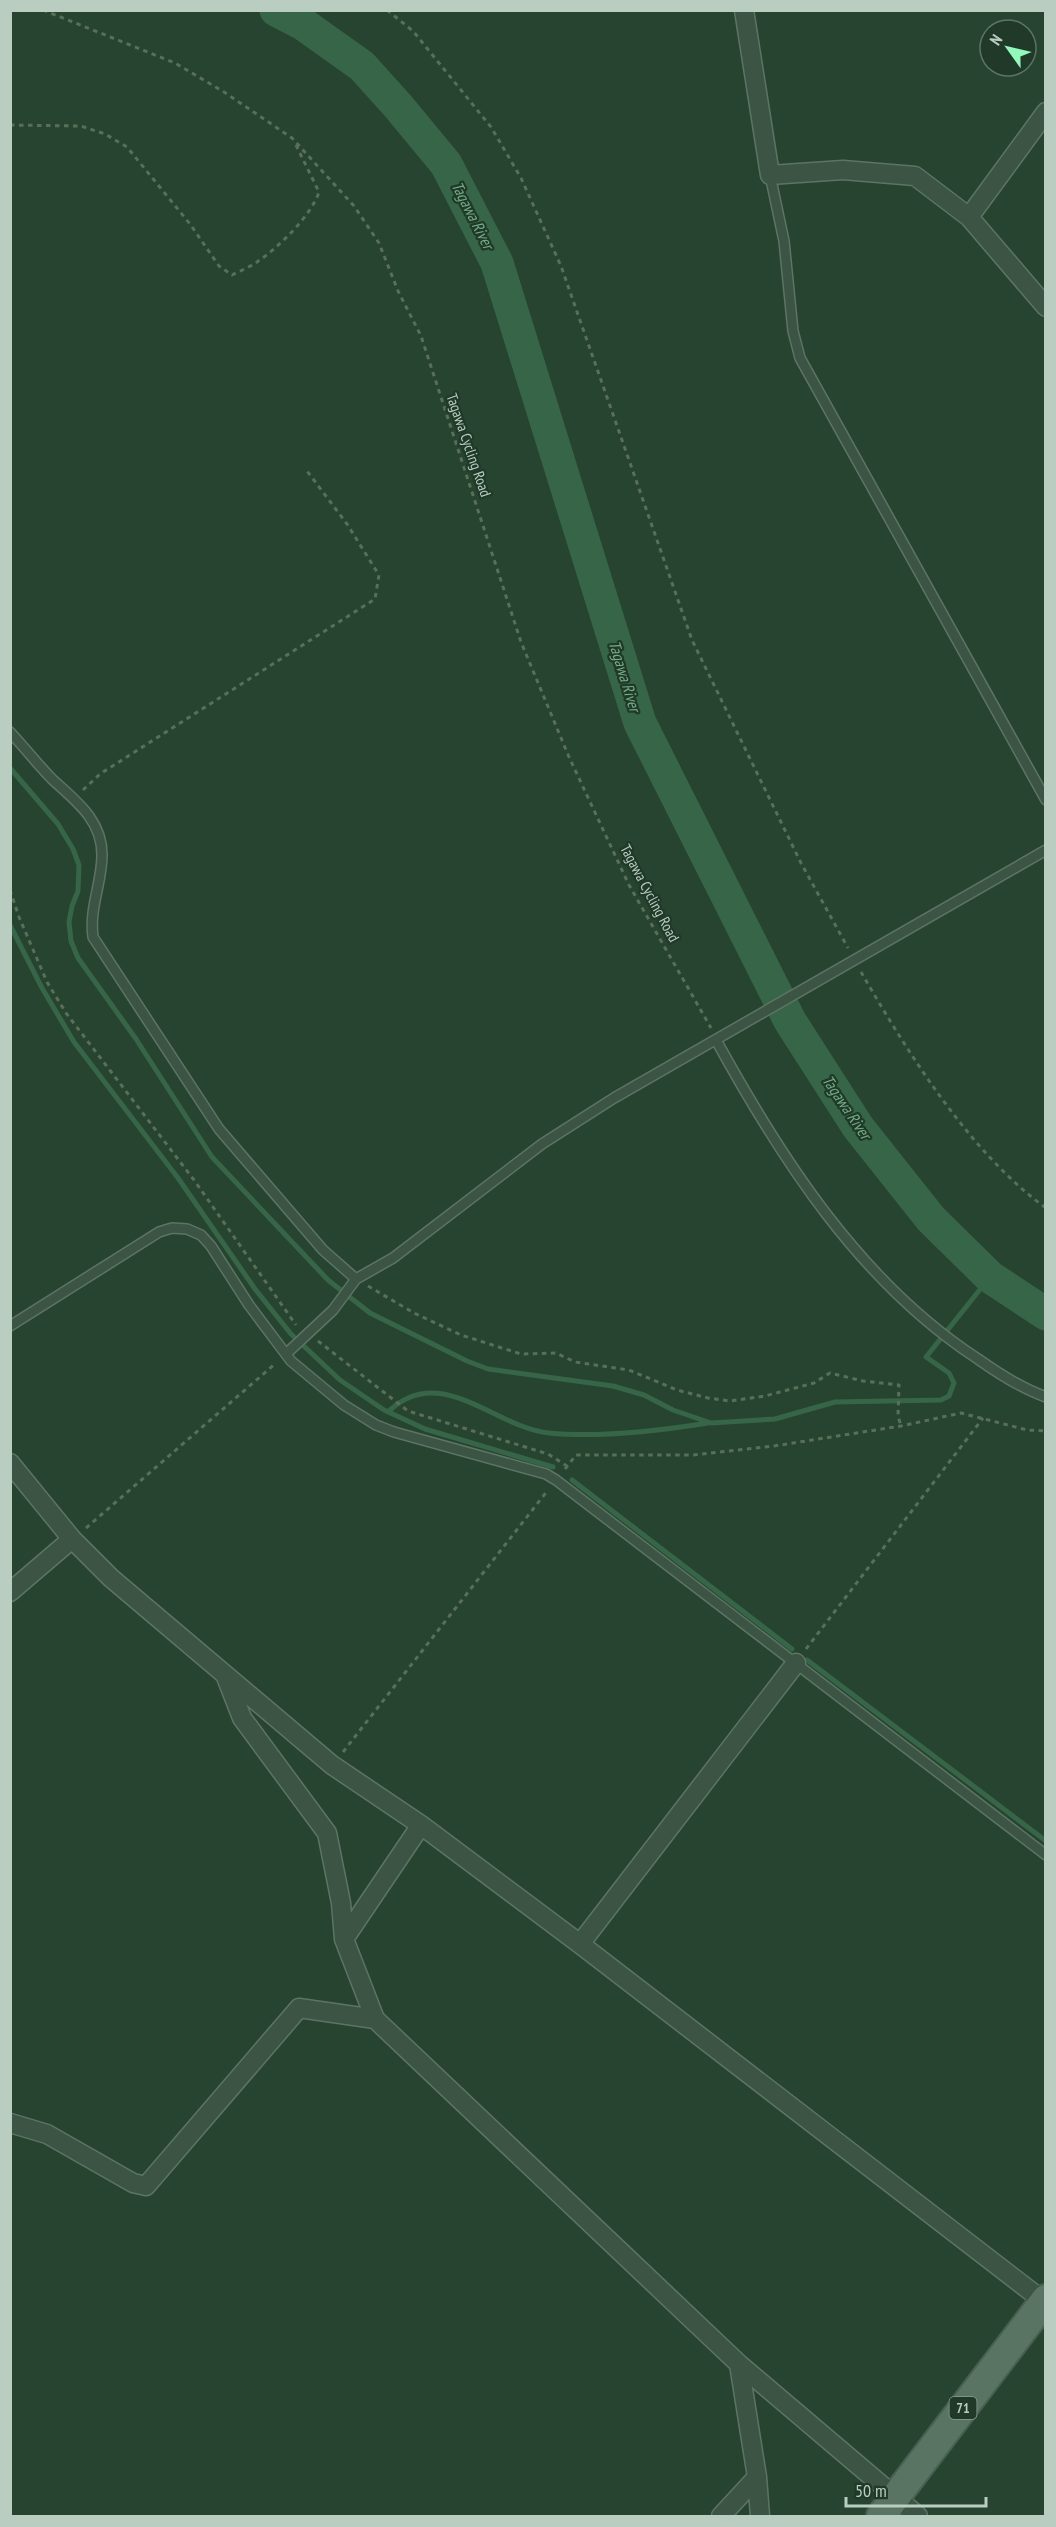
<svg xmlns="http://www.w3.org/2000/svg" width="1056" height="2527" font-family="'PT Sans Narrow',sans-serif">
  <rect width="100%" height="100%" fill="#274431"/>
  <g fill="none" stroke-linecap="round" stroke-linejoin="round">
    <path stroke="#376547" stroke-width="5" d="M 10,768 L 58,824 L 73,849 L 79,865 L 78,891 L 72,906 L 69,922 L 71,941 L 78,958 L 136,1039 L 212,1157 L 328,1280 L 370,1313 L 467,1361 L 488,1369 L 613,1386 L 644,1395 L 673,1410 L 711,1423 L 775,1419 L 835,1402 L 941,1400 L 949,1396 L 954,1383 L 949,1373 L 926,1357 L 990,1277
      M 10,925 L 42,988 L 74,1042 L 178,1178 L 255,1289 L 291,1334 L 340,1380 L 384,1410 L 425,1429 L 553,1467
      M 388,1412 C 440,1361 495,1428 549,1433 C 599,1438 658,1431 708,1423
      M 572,1480 L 792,1649
      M 807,1660 L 1046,1841"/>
    <path stroke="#376547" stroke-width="33" d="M 276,10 L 303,24 L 362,66 L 398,106 L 446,164 L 497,263 L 640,723 L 790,1021 L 858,1127 L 931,1219 L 990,1277 L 1046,1314"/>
    <defs>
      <path id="lane" d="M 770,175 L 784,241 L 793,331 L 800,358 L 1046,800
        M 10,732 C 25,748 38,765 53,780 C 76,801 102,820 102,855 C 102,883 89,908 93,937 L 219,1129 L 323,1250 L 356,1279
        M 716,1040 C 782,1160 861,1283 978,1359 C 999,1374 1021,1388 1046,1397
        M 10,1326 L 159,1232 L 172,1228 L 187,1229 L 201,1235 L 211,1246 L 249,1305 L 291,1361 L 344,1405 L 376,1425 L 394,1432 L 546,1474 L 556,1480 L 1046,1855
        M 286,1354 L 333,1310 L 356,1279 L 393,1258 L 542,1144 L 614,1098 L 1046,850"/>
      <path id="street" d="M 744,10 L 770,175 L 843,170 L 915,176 L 969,217 L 1046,307
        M 969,217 L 1046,112
        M 10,1463 L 72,1539 L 111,1578 L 332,1765 L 421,1825 L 580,1944 L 1046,2303
        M 10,1592 L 72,1539
        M 226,1677 L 242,1718 L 327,1833 L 341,1903 L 344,1939 L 375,2019 L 739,2364 L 918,2516
        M 344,1939 L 421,1825
        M 580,1944 L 796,1663
        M 10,2123 L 47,2134 L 133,2183 L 146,2186 L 299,2008 L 375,2019
        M 739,2364 L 757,2477 L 760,2516
        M 721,2516 L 757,2477"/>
      <path id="primary" d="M 881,2516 L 1046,2299"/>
    </defs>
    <use href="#lane" stroke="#5d7465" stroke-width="12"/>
    <use href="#street" stroke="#5d7465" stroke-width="21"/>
    <use href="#primary" stroke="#486051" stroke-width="32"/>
    <path stroke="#596f57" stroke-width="3" stroke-dasharray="4.5 4.5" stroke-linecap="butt" d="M 43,10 L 175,63 L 224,92 L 292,138 L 354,206 L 379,243 L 398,291 L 421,336 L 521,642 L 569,757 L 629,885 L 711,1028
      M 387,10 L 413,31 L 491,127 L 521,178 L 561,266 L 692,640 L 801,863 L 848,948
      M 10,125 L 81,126 L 105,134 L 127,147 L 190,224 L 219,266 L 232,275 C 240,271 250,267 257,262 C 278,248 311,216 319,192 L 294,141
      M 83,790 L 100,774 L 375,599 L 379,575 L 347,524 L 307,471
      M 10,890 L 19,917 L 47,982 L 66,1013 L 194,1180 L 296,1325
      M 861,972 C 908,1053 970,1153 1046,1208
      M 368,1286 L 414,1313 L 461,1335 L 521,1354 L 556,1353 L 575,1362 L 629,1370 L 677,1390 L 708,1398 L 730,1401 L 765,1396 L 814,1383 L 830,1373 L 863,1381 L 899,1385 L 898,1416 L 901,1426
      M 318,1341 L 408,1411 L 548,1454 L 567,1466
      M 565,1469 L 576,1455 L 693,1455 L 774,1446 L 901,1426 L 961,1413 L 1027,1430 L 1046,1431
      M 86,1528 L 276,1363
      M 806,1649 L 983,1418
      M 343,1752 L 548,1490"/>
    <use href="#lane" stroke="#3c5444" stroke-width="9"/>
    <use href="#street" stroke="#3c5444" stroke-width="18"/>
    <use href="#primary" stroke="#5a7463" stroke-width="28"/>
  </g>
  <g text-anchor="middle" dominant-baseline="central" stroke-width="4.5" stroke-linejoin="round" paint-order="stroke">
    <rect fill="#203929" stroke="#8ba193" stroke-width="1.5" x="949.5" y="2397" width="27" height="22" rx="4.5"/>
    <g font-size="14" font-weight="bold" fill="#b9cdc1">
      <text x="963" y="2408">71</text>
    </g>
    <g font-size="15" fill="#b9cdc1" stroke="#203929">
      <text transform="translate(469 445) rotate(71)">Tagawa Cycling Road</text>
      <text transform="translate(650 893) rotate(62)">Tagawa Cycling Road</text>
    </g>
    <g font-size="16" font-style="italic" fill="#73ac86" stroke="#203929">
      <text transform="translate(473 215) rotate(63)">Tagawa River</text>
      <text transform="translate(625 676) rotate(73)">Tagawa River</text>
      <text transform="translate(847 1107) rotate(56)">Tagawa River</text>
    </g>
  </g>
  <rect width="1056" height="2527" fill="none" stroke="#b9cdc1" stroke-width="24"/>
  <g transform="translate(1008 48) rotate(304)"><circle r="28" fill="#203929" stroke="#5d7466" stroke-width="1.5"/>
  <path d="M0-4.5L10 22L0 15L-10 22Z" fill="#92f9ba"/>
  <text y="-9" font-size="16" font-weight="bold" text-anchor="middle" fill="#b9cdc1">N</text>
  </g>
  <path d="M846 2497v9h140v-9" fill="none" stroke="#b9cdc1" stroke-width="3"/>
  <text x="855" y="2497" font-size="18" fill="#b9cdc1" stroke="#203929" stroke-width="4.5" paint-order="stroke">50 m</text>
</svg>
